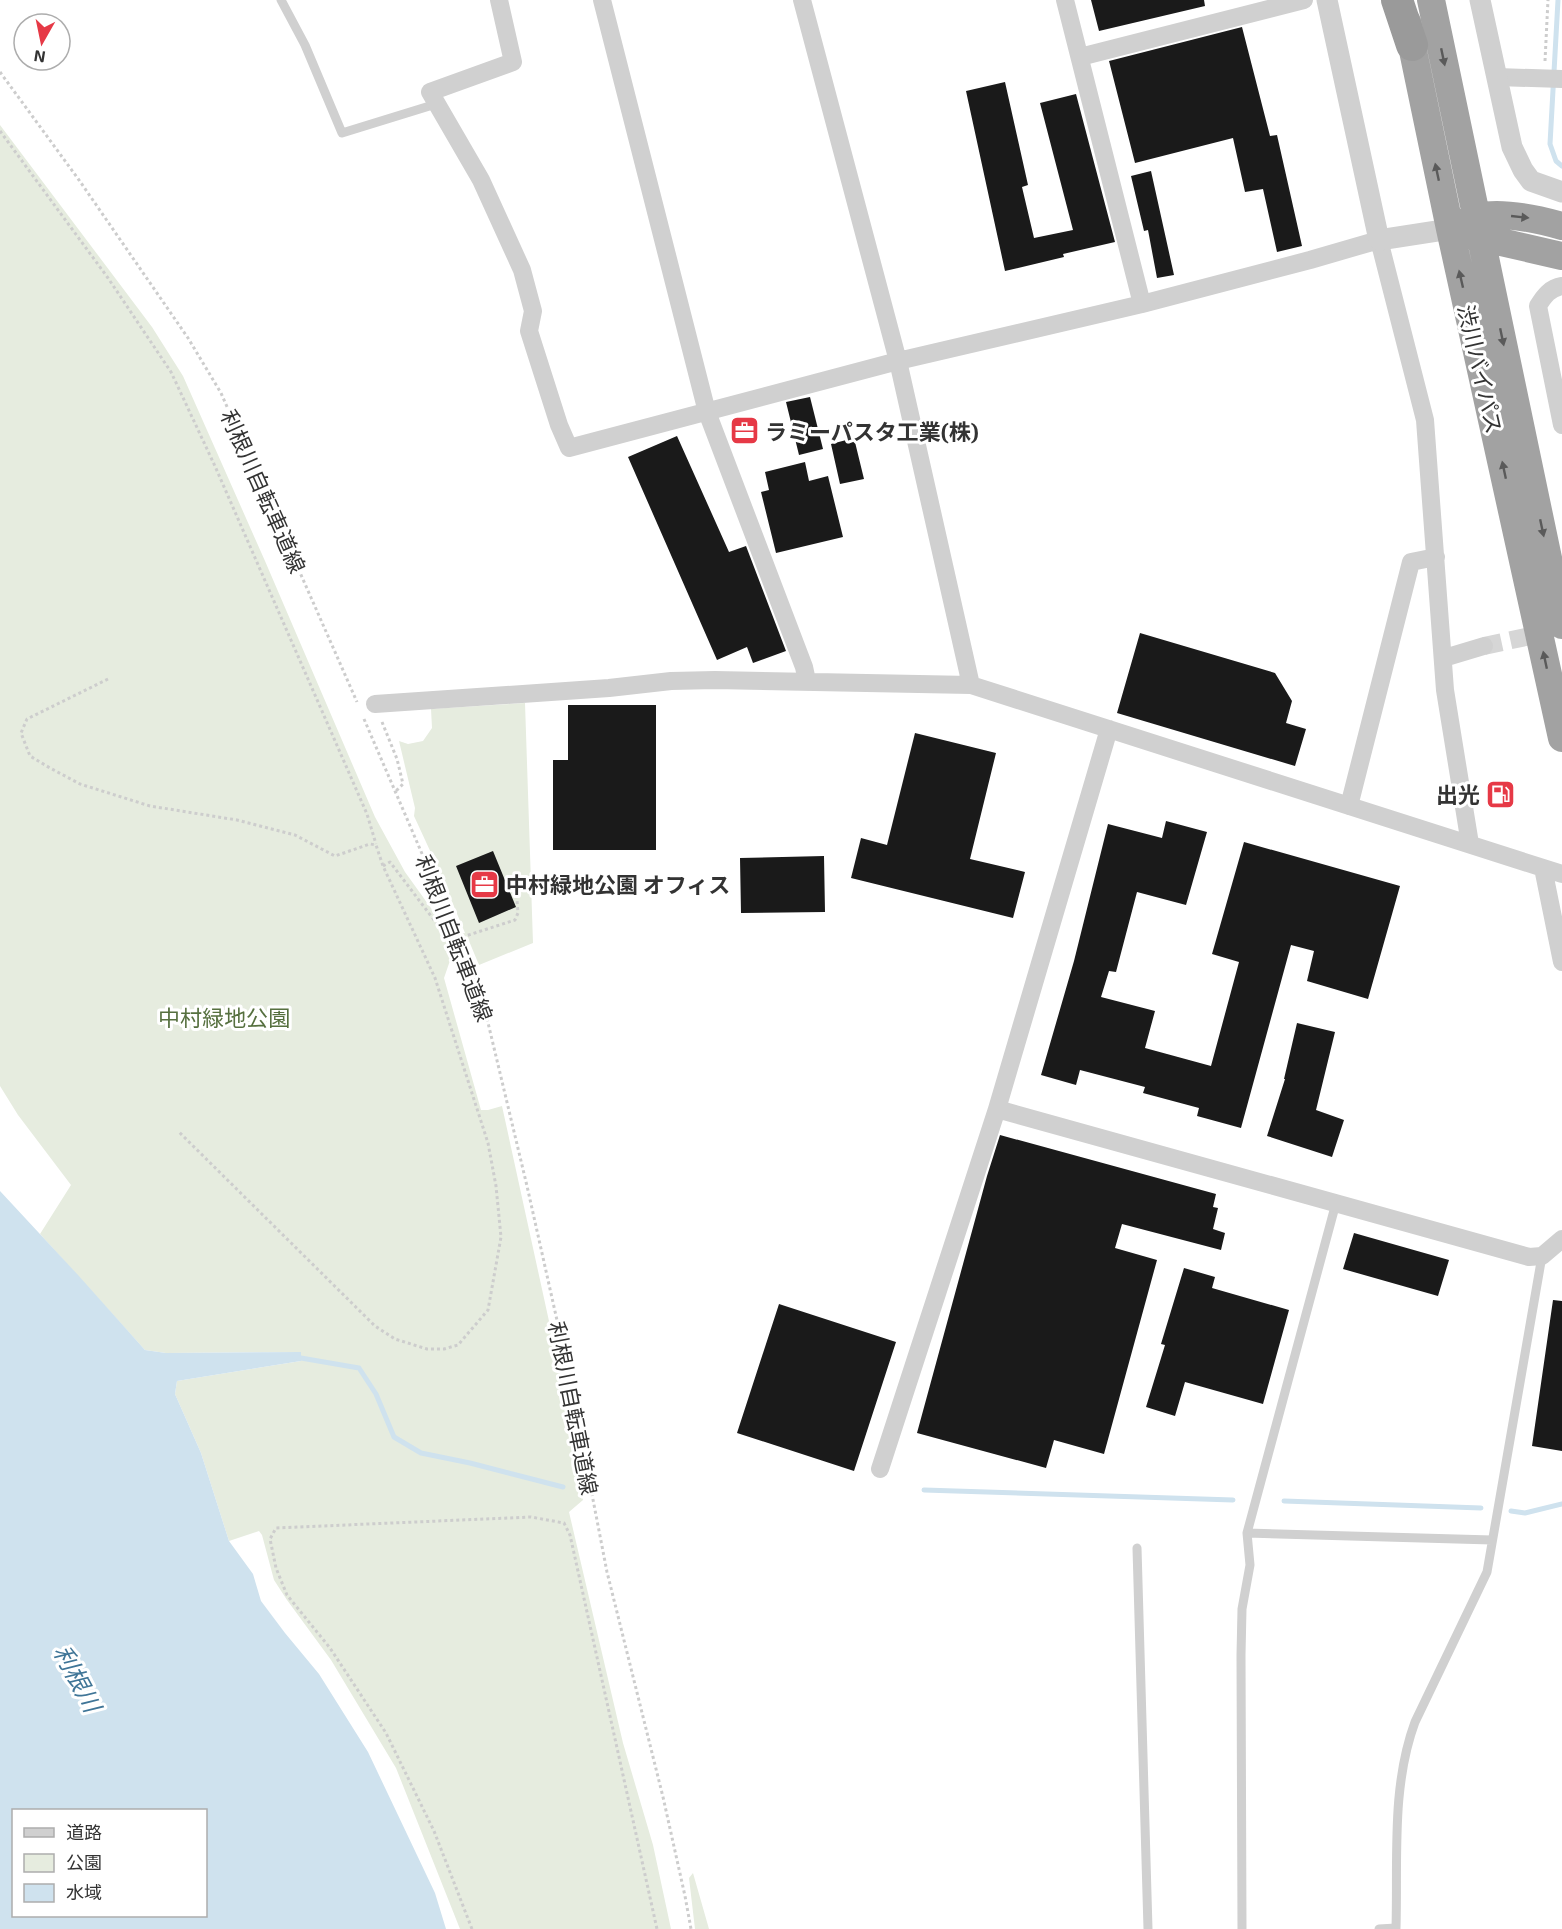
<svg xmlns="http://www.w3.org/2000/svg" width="1562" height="1929" font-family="'Exo 2','Noto Sans JP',sans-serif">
  <rect width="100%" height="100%" fill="#fff"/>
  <path fill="#e6ecdf" d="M 0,125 L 152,327 L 183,376 L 265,561 L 375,817 L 405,872 L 451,936 L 465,933 L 438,868 L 414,816 L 415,808 L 399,741 L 408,744 L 423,741 L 432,728 L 431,709 L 525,703 L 533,943 L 479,965 L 469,941 L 455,946 L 444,978 L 481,1110 L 488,1110 L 502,1106 L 566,1399 L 583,1500 L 569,1512 L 623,1743 L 653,1845 L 671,1929 L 460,1929 L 396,1768 L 331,1660 L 287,1600 L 274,1580 L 262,1535 L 259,1531 L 229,1541 L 201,1453 L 175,1394 L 177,1381 L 301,1361 L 301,1352 L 166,1353 L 145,1350 L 40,1234 L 71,1185 L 18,1115 L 0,1086 Z
    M 693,1873 L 709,1929 L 695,1929 L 689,1878 Z"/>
  <path fill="#cfe2ee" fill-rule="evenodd" d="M 0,1191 L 78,1275 L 145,1350 L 166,1353 L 301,1352 L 301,1361 L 177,1381 L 175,1394 L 201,1453 L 229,1541 L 253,1574 L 261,1601 L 285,1633 L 319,1674 L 368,1752 L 435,1893 L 446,1929 L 0,1929 ZM 14,1810 L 206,1810 L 206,1916 L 14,1916 Z"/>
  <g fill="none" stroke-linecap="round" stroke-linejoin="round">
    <path stroke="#cfe2ee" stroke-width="5" d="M 1558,0 L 1550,144 L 1556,161 L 1562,166
      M 295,1357 L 359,1368 L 376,1394 L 394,1437 L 421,1453 L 470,1463 L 563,1487
      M 924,1490 L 1233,1500
      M 1284,1501 L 1481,1508
      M 1511,1511 L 1525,1513 L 1562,1504"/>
  </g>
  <path fill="#1a1a1a" d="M 1091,0 L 1204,0 L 1205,6 L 1099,31 Z
    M 1242,27 L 1270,136 L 1277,135 L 1302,246 L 1277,252 L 1263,189 L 1245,192 L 1233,138 L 1135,163 L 1109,61 Z
    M 1005,82 L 1028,185 L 1022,187 L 1034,238 L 1073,230 L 1040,103 L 1076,94 L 1115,242 L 1063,254 L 1064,257 L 1005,271 L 966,91 Z
    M 1151,171 L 1174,275 L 1157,278 L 1148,230 L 1144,231 L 1131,176 Z
    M 810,397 L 823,449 L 799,455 L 786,402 Z
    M 677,436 L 729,552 L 746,546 L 786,651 L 753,663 L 747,647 L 717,660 L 628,457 Z
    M 854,438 L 864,479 L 840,484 L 831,444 Z
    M 805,462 L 809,481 L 828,476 L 843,537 L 776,553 L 761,492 L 769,490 L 765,472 Z
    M 1140,633 L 1275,673 L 1292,701 L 1286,723 L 1306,729 L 1295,766 L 1117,713 Z
    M 568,705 L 656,705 L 656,850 L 553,850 L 553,760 L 568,760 Z
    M 915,733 L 996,753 L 970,859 L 1025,872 L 1013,918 L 851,878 L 861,838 L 887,845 Z
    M 1166,821 L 1207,832 L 1186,905 L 1137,892 L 1116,972 L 1109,971 L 1101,997 L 1155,1011 L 1145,1048 L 1211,1066 L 1239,962 L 1212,954 L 1244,842 L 1400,886 L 1368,999 L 1307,981 L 1314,951 L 1291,945 L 1241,1128 L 1197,1116 L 1199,1108 L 1143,1093 L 1145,1087 L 1080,1070 L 1076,1085 L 1041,1075 L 1074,961 L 1108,824 L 1162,838 Z
    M 493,851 L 516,907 L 479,923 L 456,866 Z
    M 824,856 L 825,912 L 741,913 L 740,858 Z
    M 1297,1023 L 1335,1032 L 1316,1110 L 1344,1120 L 1332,1157 L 1267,1136 L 1285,1079 L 1284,1079 Z
    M 1000,1135 L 1216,1194 L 1213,1207 L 1218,1208 L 1213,1229 L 1225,1233 L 1221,1250 L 1122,1224 L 1115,1248 L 1157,1260 L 1104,1454 L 1054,1440 L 1046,1468 L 917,1433 L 987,1176 Z
    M 1354,1233 L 1449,1260 L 1438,1296 L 1343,1269 Z
    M 1184,1268 L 1215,1277 L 1212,1288 L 1289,1310 L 1263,1404 L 1185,1382 L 1175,1416 L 1146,1407 L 1165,1345 L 1161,1344 Z
    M 1553,1300 L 1562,1301 L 1562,1451 L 1532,1446 Z
    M 779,1304 L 896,1342 L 854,1471 L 737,1433 Z"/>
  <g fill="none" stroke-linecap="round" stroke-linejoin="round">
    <path stroke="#d6d6d6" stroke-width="18" stroke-dasharray="18 9" stroke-linecap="butt" d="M 1484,646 L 1549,632"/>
    <path stroke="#cdcdcd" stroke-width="3" stroke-dasharray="3 3" stroke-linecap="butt" d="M 1545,61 L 1548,0
      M 0,72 L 79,180 L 188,338 L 221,393 L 357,702
      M 0,131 L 108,278 L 171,372 L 214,464 L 367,814 L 376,844
      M 108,679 L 27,719 L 21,733 L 30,756 L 50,768 L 80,784 L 150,806 L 237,820 L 295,835 L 335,856 L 370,844 L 376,845 L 383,866 L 435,978 L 488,1143 L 496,1186 L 501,1237 L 488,1310 L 458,1345 L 444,1349 L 427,1349 L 395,1339 L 375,1326 L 179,1132
      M 364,719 L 457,935 L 484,1006 L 527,1186 L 567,1365 L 607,1572 L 663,1797 L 685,1896 L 691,1929
      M 382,722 L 397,759 L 403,784 L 396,791
      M 383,866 L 390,862 L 450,941 L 515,920 L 518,913 L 516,888
      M 472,1929 L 434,1831 L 386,1733 L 330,1648 L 287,1595 L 276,1568 L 270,1539 L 276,1528 L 531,1517 L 564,1523 L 570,1535 L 657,1929"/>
    <path stroke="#d0d0d0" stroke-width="9" d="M 281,0 L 305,45 L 342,133 L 436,104
      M 1247,1533 L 1492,1540
      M 1137,1548 L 1148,1929
      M 1242,1929 L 1241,1655 L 1242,1609 L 1250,1565 L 1247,1533 L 1336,1203
      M 1379,1929 L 1396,1928 C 1398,1860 1391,1787 1415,1722 L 1487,1572 L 1542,1256"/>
    <path stroke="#d0d0d0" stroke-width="18" d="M 499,0 L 513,62 L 430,92 L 481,180 L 522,270 L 533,311 L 529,331 L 559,425 L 569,448 L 898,361 L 1142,304 L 1310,260 L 1379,240 L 1425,420 L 1445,690 L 1470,844
      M 602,0 L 707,412 L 804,667 L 807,681
      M 802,0 L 898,361 L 971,685
      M 1065,0 L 1142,304
      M 1080,57 L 1304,0
      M 1497,77 L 1562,79
      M 1562,286 C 1550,288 1544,296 1538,306 L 1562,425
      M 1444,658 L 1484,646
      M 375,704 L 609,688 L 671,681 L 715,680 L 971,685 L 1562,874
      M 1349,806 L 1411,562 L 1436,557
      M 1543,868 L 1562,962
      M 997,1109 L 1529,1257 L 1542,1256 L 1562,1239
      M 880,1469 L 997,1109 L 1109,729"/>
    <path stroke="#d0d0d0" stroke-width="21" d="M 1327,0 L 1379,240 L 1450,229
      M 1480,0 L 1512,147 L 1523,170 L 1531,181 L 1562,192"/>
    <path stroke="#a2a2a2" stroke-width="28" d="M 1431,0 L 1562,625
      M 1407,22 L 1450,229 L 1562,738
      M 1460,225 C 1465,222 1471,219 1477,217 C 1503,211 1537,219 1562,226
      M 1466,234 L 1562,256"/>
    <path stroke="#9a9a9a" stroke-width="32" d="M 1397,0 L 1412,45"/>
  </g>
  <defs><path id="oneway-solid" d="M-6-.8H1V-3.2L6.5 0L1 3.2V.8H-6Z" transform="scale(1.5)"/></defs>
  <g fill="#5a5a5a">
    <use href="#oneway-solid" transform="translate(1443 57) rotate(78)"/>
    <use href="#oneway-solid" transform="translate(1437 172) rotate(-102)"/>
    <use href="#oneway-solid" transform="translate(1520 217) rotate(6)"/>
    <use href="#oneway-solid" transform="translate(1461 279) rotate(-103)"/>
    <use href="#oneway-solid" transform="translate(1502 337) rotate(78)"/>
    <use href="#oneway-solid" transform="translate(1504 470) rotate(-102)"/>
    <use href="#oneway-solid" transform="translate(1542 528) rotate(78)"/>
    <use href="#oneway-solid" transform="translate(1545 660) rotate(-102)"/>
  </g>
  <defs>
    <symbol id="office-square" viewBox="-11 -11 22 22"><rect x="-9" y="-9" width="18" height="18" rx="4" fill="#e63946" stroke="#fff"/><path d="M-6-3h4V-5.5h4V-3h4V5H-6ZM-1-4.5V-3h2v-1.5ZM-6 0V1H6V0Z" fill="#fff"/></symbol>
    <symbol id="fuel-square" viewBox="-11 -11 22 22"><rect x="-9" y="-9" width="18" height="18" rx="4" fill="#e63946" stroke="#fff"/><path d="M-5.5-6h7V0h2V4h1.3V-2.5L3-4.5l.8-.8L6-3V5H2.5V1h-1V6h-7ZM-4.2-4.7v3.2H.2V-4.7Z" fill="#fff"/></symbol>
  </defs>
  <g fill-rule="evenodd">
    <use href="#office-square" x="728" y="414" width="33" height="33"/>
    <use href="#fuel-square" x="1484" y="778" width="33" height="33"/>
    <use href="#office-square" x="468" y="868" width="33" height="33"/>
  </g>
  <g text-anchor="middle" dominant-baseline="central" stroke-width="6" stroke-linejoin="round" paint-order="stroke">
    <g font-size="22" fill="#333" stroke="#fff">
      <text transform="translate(1481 369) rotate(77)">渋川バイパス</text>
      <text transform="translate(264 491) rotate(66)">利根川自転車道線</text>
      <text transform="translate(455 938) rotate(69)">利根川自転車道線</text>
      <text transform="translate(574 1408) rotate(79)">利根川自転車道線</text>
    </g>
    <g font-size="22" font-weight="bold" fill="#333" stroke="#fff" text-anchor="start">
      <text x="765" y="431">ラミーパスタ工業(株)</text>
      <text x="1480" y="794" text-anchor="end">出光</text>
      <text x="506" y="884">中村緑地公園 オフィス</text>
    </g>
    <g font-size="22" fill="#56703f" stroke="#fff">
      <text x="224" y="1017">中村緑地公園</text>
    </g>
    <g font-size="24" font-style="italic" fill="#3f7597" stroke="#fff">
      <text transform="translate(78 1678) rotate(62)">利根川</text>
    </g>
  </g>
  <rect x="12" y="1809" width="195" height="108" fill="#ffffff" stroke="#adadad" stroke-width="1.5"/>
  <rect x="24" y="1828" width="30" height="9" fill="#d0d0d0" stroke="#adadad" stroke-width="1.5"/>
  <text x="66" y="1839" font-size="18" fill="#333333">道路</text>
  <rect x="24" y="1854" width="30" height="18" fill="#e6ecdf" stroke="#adadad" stroke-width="1.5"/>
  <text x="66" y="1869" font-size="18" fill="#333333">公園</text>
  <rect x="24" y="1884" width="30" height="18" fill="#cfe2ee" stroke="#adadad" stroke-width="1.5"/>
  <text x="66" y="1899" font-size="18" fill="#333333">水域</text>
  <g transform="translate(42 42) rotate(189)"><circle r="28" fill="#ffffff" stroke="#adadad" stroke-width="1.5"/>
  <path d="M0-4.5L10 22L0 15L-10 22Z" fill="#e63946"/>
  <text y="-9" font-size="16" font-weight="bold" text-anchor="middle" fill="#333333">N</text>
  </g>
</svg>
